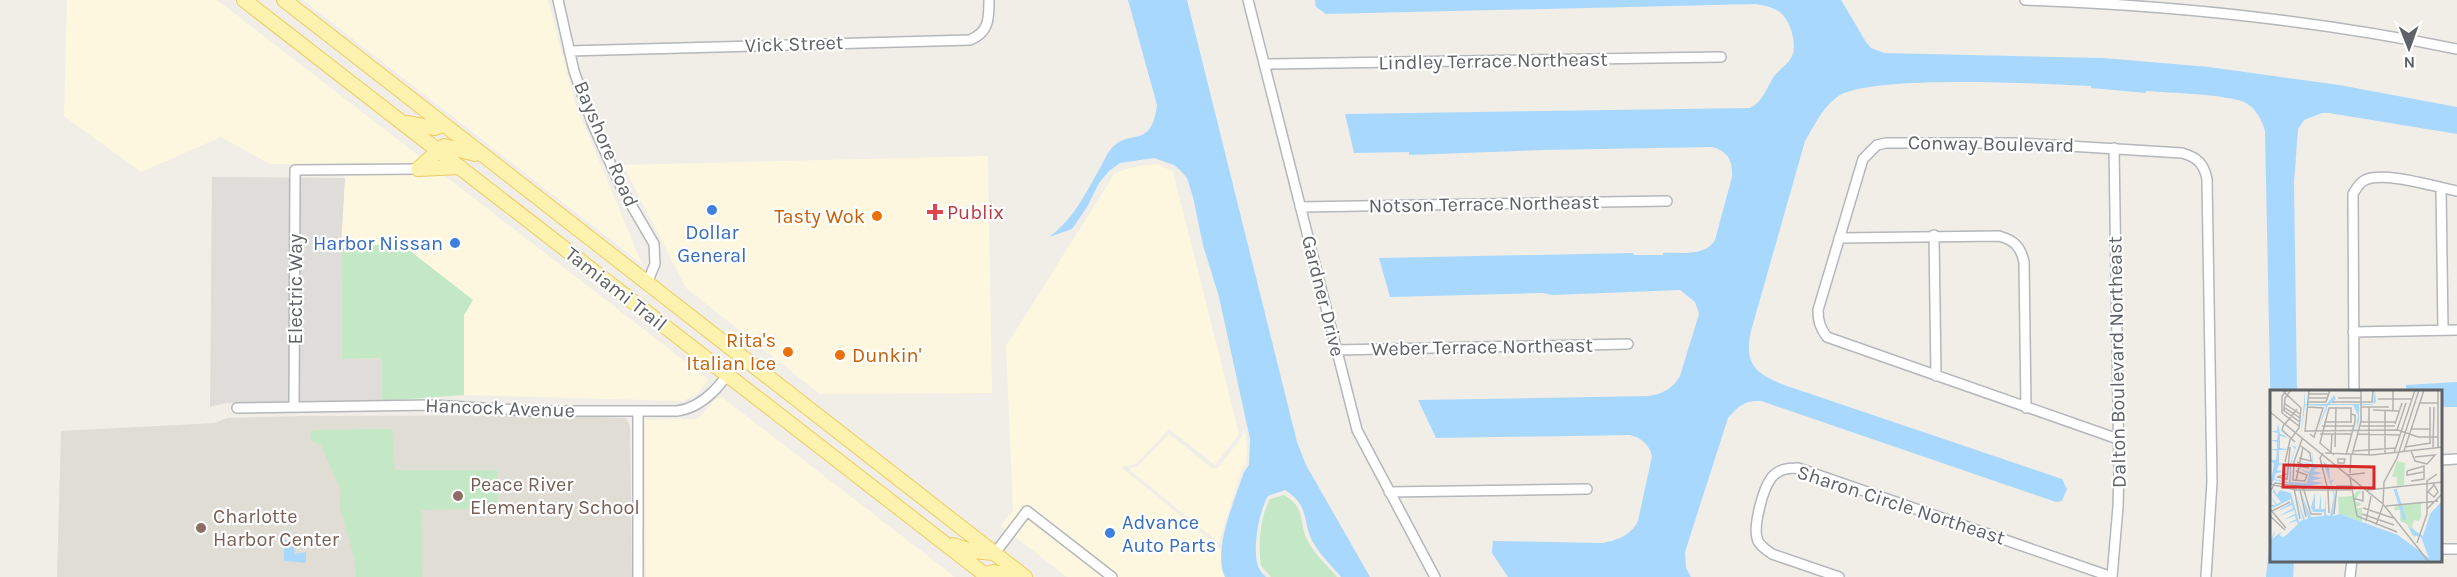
<svg xmlns="http://www.w3.org/2000/svg" width="2457" height="577" font-family="Karla,sans-serif">
  <rect width="100%" height="100%" fill="#f0eee7"/>
  <path fill="#fef7df" d="M 67,0 L 217,0 L 708,379 L 698,394 L 683,401 L 464,395 L 464,315 L 400,243 L 341,248 L 345,165 L 270,164 L 221,137 L 141,172 L 64,116 Z
    M 303,0 L 548,0 L 575,103 L 642,264 Z
    M 988,156 L 992,393 L 820,394 L 686,288 L 623,165 Z
    M 1158,164 L 1173,172 L 1239,434 L 1215,465 L 1169,429 L 1136,464 L 1121,467 L 1222,550 L 1221,569 L 1225,577 L 1067,577 L 1001,526 L 1013,510 L 1006,346 L 1115,173 L 1133,167 Z
    M 717,398 L 723,398 L 955,577 L 646,577 L 645,420 L 698,419 Z
    M 1245,430 L 1247,450 L 1246,463 L 1241,471 L 1219,543 L 1129,469 L 1138,466 L 1169,434 L 1213,469 L 1218,468 L 1242,437 Z"/>
  <path fill="#dfddd9" d="M 212,177 L 345,178 L 341,248 L 342,359 L 382,358 L 382,401 L 225,403 L 210,407 Z"/>
  <path fill="#e0ddd5" d="M 304,416 L 542,415 L 626,418 L 630,426 L 632,577 L 57,577 L 61,431 L 215,423 L 227,418 Z"/>
  <path fill="#c4e7c5" d="M 400,243 L 473,300 L 464,315 L 464,395 L 382,401 L 382,358 L 342,359 L 341,248 Z
    M 369,429 L 392,429 L 395,470 L 497,470 L 498,508 L 421,510 L 422,577 L 356,577 L 355,561 L 340,508 L 341,491 L 321,445 L 313,442 L 310,435 L 313,430 Z
    M 1284,495 C 1304,507 1299,516 1305,535 C 1311,551 1326,564 1337,577 L 1271,577 L 1261,566 C 1258,544 1260,518 1270,499 Z"/>
  <path fill="#a9d8fe" d="M 1128,0 L 1187,0 L 1297,442 L 1306,465 L 1370,577 L 1341,577 C 1333,567 1323,558 1316,547 C 1300,524 1313,508 1285,490 L 1268,496 C 1259,512 1252,548 1258,566 C 1259,570 1263,574 1266,577 L 1225,577 C 1212,550 1235,500 1244,472 L 1249,465 L 1250,439 L 1219,297 L 1203,245 L 1193,197 L 1187,178 L 1180,170 L 1174,165 L 1154,158 L 1120,163 L 1109,171 L 1099,183 L 1087,207 L 1072,229 L 1049,237 C 1073,220 1085,194 1099,170 C 1103,163 1106,155 1111,149 C 1130,127 1151,151 1157,105 Z
    M 1315,0 L 1841,0 L 1866,42 L 1871,48 L 1884,53 L 2103,58 L 2209,67 L 2339,85 L 2457,107 L 2457,134 L 2329,113 L 2322,113 L 2304,120 L 2298,129 L 2294,183 L 2297,391 L 2271,391 L 2271,427 L 2265,131 C 2262,120 2255,107 2244,102 C 2223,94 2170,93 2146,91 L 2146,93 L 2091,88 L 2091,86 C 2044,84 1869,74 1837,97 C 1822,108 1814,126 1805,141 L 1751,331 C 1743,366 1758,375 1787,386 L 2062,479 L 2067,489 L 2062,501 L 2056,502 L 1761,401 C 1745,400 1738,406 1728,418 L 1685,552 L 1686,568 L 1691,577 L 1508,577 L 1492,553 L 1493,541 L 1602,543 C 1618,540 1630,536 1638,521 L 1652,456 C 1649,444 1641,438 1630,435 L 1436,438 L 1418,400 L 1649,396 C 1664,393 1672,389 1680,376 L 1699,314 L 1695,302 L 1680,290 L 1553,295 L 1542,293 L 1390,297 L 1379,258 L 1633,253 L 1634,255 L 1663,255 L 1663,253 C 1680,252 1705,257 1715,240 L 1732,177 C 1733,161 1728,151 1712,147 L 1543,150 L 1409,155 L 1409,152 L 1354,153 L 1345,114 L 1750,108 C 1764,101 1767,86 1775,75 C 1780,69 1787,65 1791,58 C 1798,46 1791,23 1782,14 C 1775,7 1765,6 1756,4 L 1326,14 L 1316,7 Z
    M 2457,382 L 2457,407 L 2441,407 L 2440,391 L 2406,391 L 2406,385 Z
    M 2271,527 L 2271,560 L 2294,561 L 2293,577 L 2266,577 Z
    M 284,540 L 294,540 L 295,554 L 306,552 L 306,563 L 284,561 Z"/>
  <g fill="none" stroke-linecap="round" stroke-linejoin="round">
    <defs>
      <path id="minor" d="M 558,0 L 574,71 L 593,125 L 622,189 L 654,244 L 655,264 L 647,283
        M 1248,0 L 1357,430 L 1435,577
        M 2025,0 C 2170,5 2315,20 2457,49
        M 569,51 L 970,40 C 989,32 989,19 989,0
        M 1264,64 L 1721,57
        M 2441,188 L 2443,330
        M 1300,207 L 1667,201
        M 1934,235 L 1936,376
        M 1839,238 L 1999,236 C 2014,240 2021,247 2024,262 L 2026,408
        M 2353,332 L 2457,330
        M 1337,350 L 1628,344
        M 2354,391 L 2353,194 C 2356,189 2359,183 2365,180 C 2384,171 2436,187 2457,191
        M 294,407 L 295,170 L 418,169
        M 237,408 L 431,405 L 535,411 L 677,411 C 707,407 725,379 741,356
        M 638,411 L 638,577
        M 2118,439 L 1827,337 C 1820,328 1818,321 1818,310 L 1863,159 L 1877,145 L 1886,143 L 2019,143 L 2182,153 C 2197,157 2204,164 2207,179 L 2212,482 L 2206,577
        M 2440,460 L 2457,459
        M 1389,492 L 1587,489
        M 2440,549 L 2457,549
        M 995,553 L 1027,511 L 1112,577
        M 1839,577 L 1772,554 C 1767,550 1761,547 1758,541 C 1752,528 1763,488 1772,477 C 1779,469 1788,468 1798,468 L 2112,577
        M 2112,577 L 2118,507 L 2119,469 L 2114,148
        M 2350,577 L 2352,560"/>
      <path id="primary" d="M 244,0 L 988,577
        M 284,0 L 1025,577
        M 408,123 L 434,128 L 444,125
        M 418,169 L 444,146 L 475,154
        M 418,169 L 460,167
        M 953,545 L 971,551 L 995,553
        M 984,575 L 993,572 L 1016,577"/>
    </defs>
    <use href="#minor" stroke="#b4b7bb" stroke-width="12"/>
    <use href="#primary" stroke="#f1cb60" stroke-width="16"/>
    <use href="#minor" stroke="#fff" stroke-width="9"/>
    <use href="#primary" stroke="#fef3ae" stroke-width="14"/>
  </g>
  <g fill="#3f7fe0" stroke="#fff" stroke-width="2">
    <circle cx="712" cy="210" r="6"/>
    <circle cx="455" cy="243" r="6"/>
    <circle cx="1110" cy="533" r="6"/>
  </g>
  <path fill="#e0444e" stroke="#fff" stroke-width="2" d="M932 203h6v6h6v6h-6v6h-6v-6h-6v-6h6z"/>
  <g fill="#e8710a" stroke="#fff" stroke-width="2">
    <circle cx="877" cy="216" r="6"/>
    <circle cx="788" cy="352" r="6"/>
    <circle cx="840" cy="355" r="6"/>
  </g>
  <g fill="#8d6e63" stroke="#fff" stroke-width="2">
    <circle cx="458" cy="496" r="6"/>
    <circle cx="201" cy="528" r="6"/>
  </g>
  <g text-anchor="middle" dominant-baseline="central" stroke-width="4.5" stroke-linejoin="round" paint-order="stroke">
    <g font-size="20" fill="#5e6267" stroke="#fff">
      <text transform="translate(794 44) rotate(-2)">Vick Street</text>
      <text transform="translate(1493 61) rotate(-1)">Lindley Terrace Northeast</text>
      <text transform="translate(606 144) rotate(67)">Bayshore Road</text>
      <text transform="translate(1991 144) rotate(1)">Conway Boulevard</text>
      <text transform="translate(1484 204) rotate(-1)">Notson Terrace Northeast</text>
      <text transform="translate(295 289) rotate(-90)">Electric Way</text>
      <text transform="translate(616 289) rotate(38)">Tamiami Trail</text>
      <text transform="translate(1323 296) rotate(76)">Gardner Drive</text>
      <text transform="translate(1482 347) rotate(-1)">Weber Terrace Northeast</text>
      <text transform="translate(2117 362) rotate(-91)">Dalton Boulevard Northeast</text>
      <text transform="translate(500 408) rotate(2)">Hancock Avenue</text>
      <text transform="translate(1901 505) rotate(18)">Sharon Circle Northeast</text>
    </g>
    <g font-size="20" fill="#be3a42" stroke="#fff" text-anchor="start">
      <text x="947" y="212">Publix</text>
    </g>
    <g font-size="20" fill="#c56008" stroke="#fff" text-anchor="end">
      <text x="865" y="216">Tasty Wok</text>
      <text x="776" y="340">Rita's<tspan x="776" dy="23">Italian Ice</tspan></text>
      <text x="852" y="355" text-anchor="start">Dunkin'</text>
    </g>
    <g font-size="20" fill="#366cbe" stroke="#fff">
      <text x="712" y="232">Dollar<tspan x="712" dy="23">General</tspan></text>
      <text x="443" y="243" text-anchor="end">Harbor Nissan</text>
      <text x="1122" y="522" text-anchor="start">Advance<tspan x="1122" dy="23">Auto Parts</tspan></text>
    </g>
    <g font-size="20" fill="#785e54" stroke="#fff" text-anchor="start">
      <text x="470" y="484">Peace River<tspan x="470" dy="23">Elementary School</tspan></text>
      <text x="213" y="516">Charlotte<tspan x="213" dy="23">Harbor Center</tspan></text>
    </g>
  </g>
  <g transform="translate(2270 390)">
    <rect width="172" height="172" fill="#f0eee7"/>
    <path d="M 127,71 L 135,73 L 134,95 L 127,96 L 127,87 L 122,87 ZM 87,101 L 92,101 L 84,111 L 92,114 L 84,118 L 92,118 L 92,132 L 74,125 L 69,128 L 68,107 L 83,106 ZM 151,112 L 151,127 L 149,131 L 144,130 L 142,137 L 148,145 L 139,136 L 146,145 L 144,148 L 137,134 L 130,131 L 130,120 L 124,120 L 125,116 Z" fill="#c4e7c5"/>
    <path d="M 35,0 L 35,14 L 57,14 L 64,5 L 66,9 L 60,14 L 103,14 L 105,0 L 106,12 L 102,15 L 89,15 L 89,31 L 86,40 L 88,25 L 83,15 L 58,15 L 48,39 L 56,16 L 35,15 L 31,45 ZM 8,33 L 10,44 L 14,45 L 18,48 L 10,46 L 10,58 L 16,59 L 18,53 L 16,60 L 9,60 L 9,73 L 16,74 L 9,75 L 7,80 L 16,82 L 6,83 L 4,89 L 19,92 L 20,74 L 25,59 L 21,55 L 26,57 L 29,47 L 21,74 L 21,92 L 37,93 L 39,84 L 28,78 L 39,82 L 42,76 L 30,71 L 42,74 L 43,61 L 43,75 L 49,77 L 43,81 L 52,83 L 41,86 L 53,88 L 40,91 L 54,93 L 38,96 L 55,98 L 37,98 L 4,90 L 0,97 L 4,74 L 0,70 L 6,70 L 7,61 L 0,59 L 7,59 L 7,52 L 0,50 L 7,50 L 8,43 L 0,41 L 7,41 ZM 53,71 L 59,76 L 60,91 L 65,89 L 61,93 L 65,106 L 63,126 L 70,124 L 128,145 L 159,168 L 151,147 L 143,145 L 138,136 L 153,146 L 160,124 L 172,111 L 172,172 L 0,172 L 0,150 L 6,139 L 2,149 L 11,142 L 10,146 L 14,147 L 28,134 L 26,131 L 17,134 L 26,129 L 25,126 L 13,130 L 25,124 L 24,120 L 9,126 L 23,118 L 22,115 L 6,122 L 21,113 L 21,109 L 3,118 L 0,115 L 6,115 L 0,106 L 7,114 L 11,112 L 3,102 L 4,99 L 7,105 L 10,100 L 21,103 L 29,132 L 33,130 L 26,103 L 35,130 L 38,128 L 31,103 L 41,127 L 54,126 L 54,122 L 43,122 L 41,117 L 45,103 L 45,119 L 49,119 L 51,103 L 51,119 L 55,119 L 56,103 L 56,125 L 60,126 L 64,106 Z" fill="#a9d8fe"/>
    <path fill="none" stroke="#a9d8fe" stroke-width="3" d="M 125,99 L 135,130"/>
    <path fill="none" stroke="#b2b2b0" stroke-width="1.5" d="M 12,0 L 31,18 L 29,38 L 20,50 L 15,72M 17,0 L 12,6 L 12,23 L 29,36M 78,0 L 91,1 L 91,31 L 82,65M 123,0 L 123,20M 38,4 L 59,4M 38,8 L 58,8M 68,8 L 91,8M 108,9 L 142,9M 38,12 L 56,12 L 60,0M 62,12 L 102,12 L 103,0M 149,13 L 168,13M 15,14 L 30,24M 37,17 L 53,18 L 44,47 L 40,44M 91,17 L 119,17M 15,18 L 30,28M 13,20 L 30,32M 103,20 L 130,21M 115,20 L 115,64M 14,21 L 15,8 L 21,0M 0,22 L 113,114 L 159,172M 54,32 L 82,32M 91,32 L 126,32M 14,34 L 12,40 L 25,52M 15,34 L 27,19M 125,34 L 132,13M 52,36 L 84,36M 90,36 L 125,36M 141,39 L 160,39M 127,40 L 136,13M 35,41 L 128,40 L 148,47 L 168,47M 35,42 L 39,0M 50,44 L 82,44M 88,44 L 130,45M 160,54 L 160,17M 65,57 L 66,17M 135,57 L 161,53M 163,57 L 164,17M 168,57 L 168,0M 83,61 L 126,58M 134,61 L 154,0M 141,61 L 145,71 L 157,74 L 165,65 L 145,67M 61,62 L 62,44M 53,63 L 50,68 L 58,100 L 59,123M 55,63 L 102,65 L 173,57M 124,63 L 145,0M 64,65 L 50,53 L 59,18 L 81,18 L 81,32M 76,65 L 85,32 L 85,25 L 81,24M 99,65 L 99,17M 29,68 L 41,71 L 40,63 L 31,56M 68,69 L 75,69 L 74,73 L 68,73 ZM 26,76 L 39,78 L 27,72M 26,81 L 37,85 L 35,91 L 23,90 L 24,72 L 32,49M 137,81 L 154,76 L 154,89 L 141,91M 137,81 L 137,85 L 154,82M 80,83 L 81,65M 17,84 L 7,87 L 17,89 L 20,57M 77,85 L 95,83M 80,88 L 87,126 L 127,142M 26,91 L 33,57M 163,93 L 168,102 L 164,107 L 158,102 L 164,95M 0,94 L 26,100 L 81,100M 24,98 L 30,129M 30,100 L 36,127M 97,100 L 173,92M 0,102 L 5,93 L 33,97 L 41,124 L 52,124M 83,108 L 93,111 L 93,101M 113,114 L 114,92 L 127,68 L 149,0M 116,116 L 168,111M 93,118 L 123,128M 0,119 L 16,138M 157,119 L 172,104M 2,121 L 20,112M 64,124 L 67,96 L 83,96M 92,124 L 124,135M 0,126 L 15,140M 96,131 L 101,106M 106,135 L 113,115M 147,153 L 157,124 L 157,91 L 167,84"/>
    <path fill="#d62828" fill-opacity="0.15" stroke="#d62828" stroke-width="3" d="M 14,75 L 104,77 L 104,98 L 13,97 Z"/>
    <rect width="172" height="172" fill="none" stroke="#5e6267" stroke-width="3"/>
  </g>
  <g transform="translate(2409 48) rotate(179)" stroke="#ffffff" stroke-width="4.5" paint-order="stroke">
  <path d="M0-4.5L10 22L0 15L-10 22Z" fill="#5e6267"/>
  <text y="-9" font-size="16" font-weight="bold" text-anchor="middle" fill="#5e6267">N</text>
  </g>
</svg>
